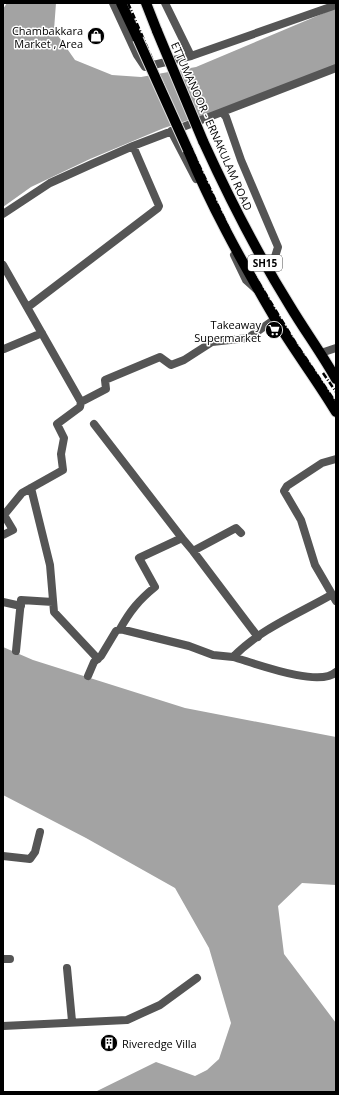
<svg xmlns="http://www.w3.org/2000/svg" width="339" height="1095" font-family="'Open Sans',sans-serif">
  <rect width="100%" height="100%" fill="#fff"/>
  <path fill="#a3a3a3" d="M 7,3 L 56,3 L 54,30 L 75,60 L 112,75 L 141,77 L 196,67 L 336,8 L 336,65 L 214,112 L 164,128 L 90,159 L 31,187 L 3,207 L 3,9 Z
    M 3,647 L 33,660 L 185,708 L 336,737 L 336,885 L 302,883 L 278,906 L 284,954 L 336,1023 L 336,1092 L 95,1092 L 156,1062 L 195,1076 L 207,1070 L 219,1059 L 231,1023 L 209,948 L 175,888 L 86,838 L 3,795 Z"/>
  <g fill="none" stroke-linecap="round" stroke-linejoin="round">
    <defs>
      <path id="primary" d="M 121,3 L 138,39
        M 146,3 L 157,31
        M 203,141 C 229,198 257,253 290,306 C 305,331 322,354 336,379
        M 188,150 C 211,206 240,258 270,310 C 290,345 315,377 336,412"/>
    </defs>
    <use href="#primary" stroke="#dbdbdb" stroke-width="12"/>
    <path stroke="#555" stroke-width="8" d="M 113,3 L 137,55 L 145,67 L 191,56
      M 165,3 L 191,56 L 336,5
      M 171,131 L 196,179
      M 3,214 L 50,183 L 92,164 L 133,146 L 222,112
      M 234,255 L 246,280 L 256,289
      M 3,265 L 81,402
      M 270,273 L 278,247 L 241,160 L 226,117 L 222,112 L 336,68
      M 28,307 L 158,208 L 159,206 L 133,146
      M 4,349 L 42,333
      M 321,353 L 336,348
      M 94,424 L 182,538
      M 336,459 L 322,463 L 287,486 L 284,491 L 301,520 L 315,565 L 336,601
      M 31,488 L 50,565 L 54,612 L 98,659
      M 3,535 L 13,530 L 4,515 L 22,493 L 63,470 L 61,454 L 64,438 L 57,424 L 80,407 L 81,402 L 106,389 L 105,380 L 160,357 L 171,365 L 184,360 L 212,342 L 248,338 L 275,319
      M 193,551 L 258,637
      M 331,595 C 298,614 260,629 233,657 C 254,663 319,688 336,672
      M 3,602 L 21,606
      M 120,629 C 130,611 139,600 155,587 L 139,558 L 182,538 L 193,551 L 236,528 L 241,533
      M 16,651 L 21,600 L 53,602
      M 88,676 L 94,662 L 101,656 L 116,631 L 120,629 L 189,646 L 213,655 L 233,657
      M 3,856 L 30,859 L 35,852 L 40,832
      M 3,959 L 10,959
      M 67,968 L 72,1021
      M 3,1026 L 127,1020 L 160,1005 L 197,978"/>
    <use href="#primary" stroke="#000" stroke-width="10"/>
    <path stroke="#000" stroke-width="2.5" stroke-dasharray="6 2 1 2" stroke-linecap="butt" d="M 128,3 L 190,146 L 239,250 L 295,342 L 336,403
      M 323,373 L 336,392"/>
    <defs>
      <path id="primary-bridge" d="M 157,31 L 203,141
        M 138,39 L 188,150"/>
    </defs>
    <use href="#primary-bridge" stroke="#dbdbdb" stroke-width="12" stroke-linecap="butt"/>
    <use href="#primary-bridge" stroke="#000" stroke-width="10"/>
  </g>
  <defs>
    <symbol id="shop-disc" viewBox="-11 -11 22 22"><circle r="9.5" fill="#000" stroke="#fff"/><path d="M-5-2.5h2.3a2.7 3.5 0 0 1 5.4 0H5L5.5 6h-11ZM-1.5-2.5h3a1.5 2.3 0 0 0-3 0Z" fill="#fff"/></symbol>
    <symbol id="supermarket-disc" viewBox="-11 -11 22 22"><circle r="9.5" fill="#000" stroke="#fff"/><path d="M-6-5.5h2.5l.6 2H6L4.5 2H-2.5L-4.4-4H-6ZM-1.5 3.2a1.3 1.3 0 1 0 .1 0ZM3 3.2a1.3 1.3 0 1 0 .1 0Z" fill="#fff"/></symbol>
    <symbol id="building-disc" viewBox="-11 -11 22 22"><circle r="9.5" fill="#000" stroke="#fff"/><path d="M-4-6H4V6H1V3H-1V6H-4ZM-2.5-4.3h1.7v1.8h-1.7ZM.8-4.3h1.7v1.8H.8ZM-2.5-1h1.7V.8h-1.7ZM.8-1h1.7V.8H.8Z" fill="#fff"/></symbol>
  </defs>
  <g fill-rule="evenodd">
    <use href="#shop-disc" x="86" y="26" width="20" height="20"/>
    <use href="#supermarket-disc" x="264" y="320" width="20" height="20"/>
    <use href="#building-disc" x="99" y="1033" width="20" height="20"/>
  </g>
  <g text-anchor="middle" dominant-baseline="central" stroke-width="3" stroke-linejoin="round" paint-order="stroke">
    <rect fill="#fff" stroke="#4c4c4c" stroke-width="1" x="248" y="255" width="34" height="16" rx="3"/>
    <g font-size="10" font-weight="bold" fill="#000">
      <text x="265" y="263">SH15</text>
    </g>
    <g font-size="11" fill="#000" stroke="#fff" text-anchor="end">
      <text x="83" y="30">Chambakkara<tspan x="83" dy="13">Market , Area</tspan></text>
      <text x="261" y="324">Takeaway<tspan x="261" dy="13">Supermarket</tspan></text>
      <text x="122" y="1043" text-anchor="start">Riveredge Villa</text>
    </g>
    <g font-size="11" fill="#000" stroke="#fff">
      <text transform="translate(212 126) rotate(66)">ETTUMANOOR - ERNAKULAM ROAD</text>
    </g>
  </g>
  <rect width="339" height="1095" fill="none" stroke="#000000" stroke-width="8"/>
</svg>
